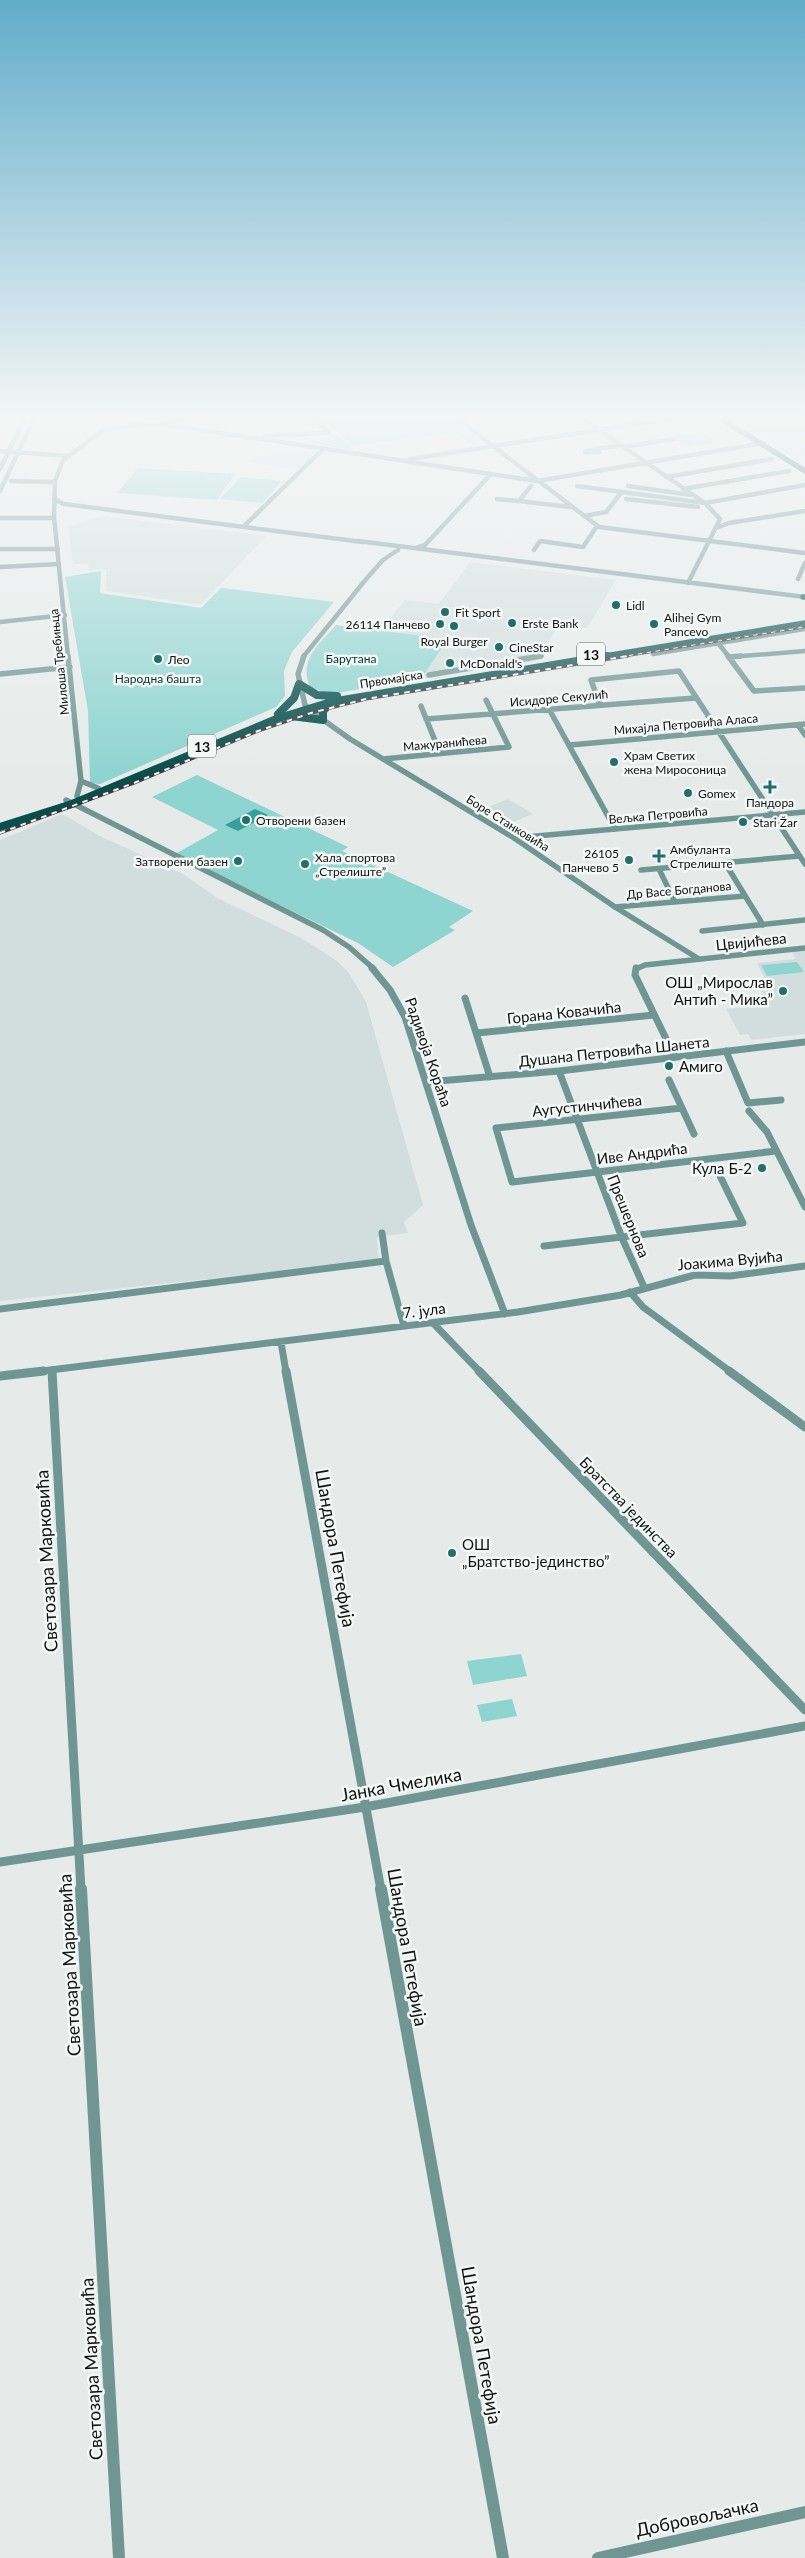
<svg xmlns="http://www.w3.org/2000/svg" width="805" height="2558" font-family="Lato,sans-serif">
  <rect width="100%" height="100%" fill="#e6ebea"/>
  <path fill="#d1dedd" d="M 770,414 L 779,414 L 786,418 L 805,415 L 805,464 L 734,420 Z
    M 286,447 L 315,451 L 296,470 L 248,462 L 261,454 L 271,456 Z
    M 103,516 L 266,536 L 201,605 L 106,591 L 106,569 L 89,570 L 88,564 L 73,564 L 68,527 Z
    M 470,562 L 616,580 L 587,628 L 559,625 L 536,661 L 421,679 L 446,642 L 440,638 L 381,630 L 405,600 L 439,604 Z
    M 508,799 L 533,814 L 503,826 L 478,811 Z
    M 62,814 L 102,837 L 183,874 L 217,898 L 301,938 L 337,961 L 349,973 L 366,1002 L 423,1205 L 404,1222 L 408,1233 L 377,1237 L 379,1261 L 0,1301 L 0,840 Z
    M 805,950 L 805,1034 L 752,1040 L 748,1034 L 740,1035 L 726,1009 L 758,1005 L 755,998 L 765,997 L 759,985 L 767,983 L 757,963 L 795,959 L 792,952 Z"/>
  <path fill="#8ed4d0" d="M 355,414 L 430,414 L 435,418 L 450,416 L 482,442 L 469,443 L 456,432 L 353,446 L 323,419 Z
    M 675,434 L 705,435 L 714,441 L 711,444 L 688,446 L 669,437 Z
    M 339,435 L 354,450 L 307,443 L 314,439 L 318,442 L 334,440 L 331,436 Z
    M 138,468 L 235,474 L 217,500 L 117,493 Z
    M 241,477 L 282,481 L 262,503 L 220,499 Z
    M 101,571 L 100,593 L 201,608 L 221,588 L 334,602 L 292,652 L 284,671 L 285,696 L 276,707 L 100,784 L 90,783 L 88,711 L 65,577 Z
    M 336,625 L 440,638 L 446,642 L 421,679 L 330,694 L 310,687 C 298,660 320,643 336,625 Z
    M 197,775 L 348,847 L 342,851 L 473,911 L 449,927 L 455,930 L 393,967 L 358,943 L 175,854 L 218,830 L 152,797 Z
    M 797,962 L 804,972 L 767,976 L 761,965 Z
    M 521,1654 L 527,1676 L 473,1685 L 467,1661 Z
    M 512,1699 L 517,1716 L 482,1722 L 477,1705 Z"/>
  <path fill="#379f9a" d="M 255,809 L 268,815 L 238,831 L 225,825 Z"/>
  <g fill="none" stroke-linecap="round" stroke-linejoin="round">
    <path stroke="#709693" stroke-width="4.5" d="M 451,414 L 599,527 L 805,553
      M 576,414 L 705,503 L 720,519 L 688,583
      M 629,414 L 633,417
      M 0,417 L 148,417 L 162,419
      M 454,417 L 470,414
      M 177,419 L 210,414
      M 161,424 L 537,481 L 764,443
      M 264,436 L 329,433 L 309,414
      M 623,447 L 674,439
      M 596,449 L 599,452 L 585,452 L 586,451 Z
      M 596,449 L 621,445
      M 1,451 L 69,456
      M 410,459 L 702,414
      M 0,469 L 27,414
      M 666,477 L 772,459
      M 11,481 L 55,482
      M 531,486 L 519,501 L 570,507
      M 577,486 L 705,503 L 805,485
      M 628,486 L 691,495
      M 683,489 L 789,471
      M 0,491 L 36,414
      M 54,499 L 64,504 L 363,542
      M 497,499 L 519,501
      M 626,499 L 698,507
      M 584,516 L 606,512 L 621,493
      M 0,518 L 54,518
      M 244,526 L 323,449
      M 716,528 L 729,523 L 805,511
      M 358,541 L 805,597
      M 416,548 L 425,545 L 490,475
      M 0,549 L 58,549
      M 534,550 L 540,541 L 583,547 L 597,526
      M 0,567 L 59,564
      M 798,579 L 805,563
      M 0,622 L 65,615
      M 718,643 L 729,657
      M 653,654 L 805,629
      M 68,657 L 54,517 L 55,481 L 63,460 L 103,430 L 142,424 L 165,424 L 182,418
      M 303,657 L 367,578 L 383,560 L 398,550
      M 533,657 L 541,656
      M 729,657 L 805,651"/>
    <path stroke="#709693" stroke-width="5.5" d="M 68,656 L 81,781 L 77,796
      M 304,656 L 298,674 L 305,705 L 315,714 L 350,739 L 514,838 L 615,907 L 699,959
      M 728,656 L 754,691 L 805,688
      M 729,657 L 741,656
      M 0,674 L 70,667
      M 429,675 L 541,656
      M 600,705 L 591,680 L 679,671 L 805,864
      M 421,706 L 440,753
      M 549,709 L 615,829
      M 426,719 L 695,698
      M 798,725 L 805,735
      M 570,745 L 805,724
      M 383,759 L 509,747 L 486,700
      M 81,781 L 98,788
      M 66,800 L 323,930 L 349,947 L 374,969
      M 514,838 L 805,812
      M 725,863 L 763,925
      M 659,869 L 675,902
      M 641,870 L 800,856
      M 615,907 L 745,896
      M 702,931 L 805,920
      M 636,969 L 645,965 L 805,948"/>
    <path stroke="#709693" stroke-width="7" d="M 372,968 L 390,990 L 405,1017 L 471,1225 L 505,1314
      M 636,968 L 635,975 L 675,1057
      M 465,998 L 490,1077
      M 477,1033 L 654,1015
      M 726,1051 L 748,1103 L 781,1100
      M 559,1071 L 622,1238 L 644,1287
      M 669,1080 L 694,1134
      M 426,1082 L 559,1071 L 805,1042
      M 682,1108 L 496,1128 L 512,1182 L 776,1151
      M 749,1111 L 767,1132 L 805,1207
      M 382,1233 L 386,1261 L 404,1326
      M 544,1246 L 743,1223 L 720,1176
      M 630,1292 L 643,1307 L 731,1372
      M 0,1309 L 386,1261
      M 433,1323 L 480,1372
      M 281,1342 L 286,1372
      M 34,1372 L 518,1312 L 621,1295 L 695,1275 L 730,1276 L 805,1266"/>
    <path stroke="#709693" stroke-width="9" d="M 52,1371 L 81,1890
      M 286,1371 L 381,1890
      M 479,1371 L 805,1710
      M 729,1371 L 805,1427
      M 0,1376 L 44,1371
      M 0,1862 L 365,1807 L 805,1726"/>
    <path stroke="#709693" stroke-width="12" d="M 81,1889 L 119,2558
      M 381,1889 L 503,2558
      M 598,2558 L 805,2512"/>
    <path stroke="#074e4c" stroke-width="5.5" d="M 713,414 L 805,471
      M 803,597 L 805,597
      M 599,657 L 805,623"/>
    <path stroke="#074e4c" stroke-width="8" d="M 278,714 L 294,698 L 299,684 L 317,695 L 337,696
      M 291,716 L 323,720 L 323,711 L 331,702
      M 0,827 L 72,804 L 279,718 L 331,702 L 607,656"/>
    <defs>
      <path id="rail-far1" d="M 620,657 L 805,627"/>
      <path id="rail" d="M 0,833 L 134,783 L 258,731 L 311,713 L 366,699 L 628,656"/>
    </defs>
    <use href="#rail-far1" stroke="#373939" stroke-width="2.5"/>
    <use href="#rail" stroke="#373939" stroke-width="3"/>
    <use href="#rail-far1" stroke="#f3f8f7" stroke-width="1" stroke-dasharray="4.5" stroke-linecap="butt"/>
    <use href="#rail" stroke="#f3f8f7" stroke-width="2" stroke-dasharray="5.5" stroke-linecap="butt"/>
  </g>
  <linearGradient id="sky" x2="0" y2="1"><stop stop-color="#61acc9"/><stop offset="0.54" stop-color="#f4f6f6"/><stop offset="1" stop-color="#f4f6f6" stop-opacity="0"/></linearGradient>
  <rect width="805" height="773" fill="url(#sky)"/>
  <g fill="#236e6a" stroke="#f3f8f7" stroke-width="2">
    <circle cx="616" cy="605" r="5"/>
    <circle cx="445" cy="612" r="5"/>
    <circle cx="512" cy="623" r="5"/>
    <circle cx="440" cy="624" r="5"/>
    <circle cx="654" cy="624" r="5"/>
    <circle cx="454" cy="626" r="5"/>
    <circle cx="499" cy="647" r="5"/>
    <circle cx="158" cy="659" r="5"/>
    <circle cx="450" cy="663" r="5"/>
    <circle cx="614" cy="762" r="5"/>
    <path d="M767.5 779.5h5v5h5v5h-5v5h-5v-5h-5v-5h5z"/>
    <circle cx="688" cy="793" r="5"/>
    <circle cx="246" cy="820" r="5"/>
    <circle cx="743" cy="822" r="5"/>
    <path d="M656.5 848.5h5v5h5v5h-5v5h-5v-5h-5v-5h5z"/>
    <circle cx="629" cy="860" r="5"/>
    <circle cx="238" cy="861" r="5"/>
    <circle cx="305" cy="864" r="5"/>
    <circle cx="783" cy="991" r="5"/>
    <circle cx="669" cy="1066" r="5"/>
    <circle cx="762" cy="1168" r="5"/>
    <circle cx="452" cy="1553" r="5"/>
  </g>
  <g text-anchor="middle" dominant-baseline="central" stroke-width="5" stroke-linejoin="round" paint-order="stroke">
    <g font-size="12" fill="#121313" stroke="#f3f8f7" text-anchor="start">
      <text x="626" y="605">Lidl</text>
      <text x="455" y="612">Fit Sport</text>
      <text x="664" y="617">Alihej Gym<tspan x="664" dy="14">Pancevo</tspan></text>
      <text x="522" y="623">Erste Bank</text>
      <text x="430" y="624" text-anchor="end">26114 Панчево</text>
      <text x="454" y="641" text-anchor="middle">Royal Burger</text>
      <text x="509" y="647">CineStar</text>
      <text x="168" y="659">Лео</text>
      <text x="460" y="663">McDonald's</text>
      <text x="624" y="755">Храм Светих<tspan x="624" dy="14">жена Миросоница</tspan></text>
      <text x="698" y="793">Gomex</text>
      <text x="770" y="802" text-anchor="middle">Пандора</text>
      <text x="256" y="820">Отворени базен</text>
      <text x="753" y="822">Stari Žar</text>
      <text x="670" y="849">Амбуланта<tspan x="670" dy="14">Стрелиште</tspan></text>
      <text x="619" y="853" text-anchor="end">26105<tspan x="619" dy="14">Панчево 5</tspan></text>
      <text x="315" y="857">Хала спортова<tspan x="315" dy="14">„Стрелиште”</tspan></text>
      <text x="228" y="861" text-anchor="end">Затворени базен</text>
    </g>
    <g font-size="12" fill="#023533" stroke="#f3f8f7">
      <text x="351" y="658">Барутана</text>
      <text x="158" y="678">Народна башта</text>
    </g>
    <g font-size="12" fill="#121313" stroke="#f3f8f7">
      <text transform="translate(59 662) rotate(-96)">Милоша Требињца</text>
      <text transform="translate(391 679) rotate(-9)">Првомајска</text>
      <text transform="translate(559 698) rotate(-5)">Исидоре Секулић</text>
      <text transform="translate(686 724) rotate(-5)">Михајла Петровића Аласа</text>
      <text transform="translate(445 743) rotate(-5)">Мажуранићева</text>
      <text transform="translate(658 815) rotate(-5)">Вељка Петровића</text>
      <text transform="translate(508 823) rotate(32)">Боре Станковића</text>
      <text transform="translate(679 890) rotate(-5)">Др Васе Богданова</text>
    </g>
    <g fill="#f3f8f7" stroke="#565857" stroke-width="1">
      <rect x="577" y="642.5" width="28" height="23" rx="4"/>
      <rect x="188" y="734.5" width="28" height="23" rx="4"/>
    </g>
    <g font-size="14" font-weight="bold" fill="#121313">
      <text x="591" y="654">13</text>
      <text x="202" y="746">13</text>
    </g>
    <g font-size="15" fill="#121313" stroke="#f3f8f7">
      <text transform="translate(751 941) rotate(-6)">Цвијићева</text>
      <text transform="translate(564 1012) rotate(-6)">Горана Ковачића</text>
      <text transform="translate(614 1051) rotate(-6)">Душана Петровића Шанета</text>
      <text transform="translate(429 1052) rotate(71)">Радивоја Кораћа</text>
      <text transform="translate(587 1105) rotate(-6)">Аугустинчићева</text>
      <text transform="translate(642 1153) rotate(-7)">Иве Андрића</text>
      <text transform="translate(629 1216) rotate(68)">Прешернова</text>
      <text transform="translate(730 1260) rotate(-5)">Јоакима Вујића</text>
      <text transform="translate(424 1310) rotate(-7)">7. јула</text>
      <text transform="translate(629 1507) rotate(46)">Братства јединства</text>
    </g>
    <g font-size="15" fill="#121313" stroke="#f3f8f7" text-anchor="end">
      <text x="773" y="982">ОШ „Мирослав<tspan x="773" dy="17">Антић - Мика”</tspan></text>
      <text x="679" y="1066" text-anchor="start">Амиго</text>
      <text x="752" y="1168">Кула Б-2</text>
      <text x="462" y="1544" text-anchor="start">ОШ<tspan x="462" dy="17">„Братство-јединство”</tspan></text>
    </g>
    <g font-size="18" fill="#121313" stroke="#f3f8f7">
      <text transform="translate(336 1548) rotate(80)">Шандора Петефија</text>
      <text transform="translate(46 1561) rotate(-93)">Светозара Марковића</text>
      <text transform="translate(401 1784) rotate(-10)">Јанка Чмелика</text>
      <text transform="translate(408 1947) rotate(80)">Шандора Петефија</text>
      <text transform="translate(69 1965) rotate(-93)">Светозара Марковића</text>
      <text transform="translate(482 2345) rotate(80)">Шандора Петефија</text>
      <text transform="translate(91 2369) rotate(-93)">Светозара Марковића</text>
      <text transform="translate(697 2517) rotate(-12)">Добровољачка</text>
    </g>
  </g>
</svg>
